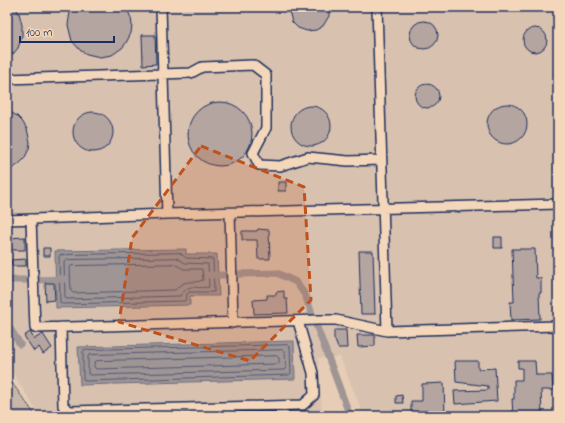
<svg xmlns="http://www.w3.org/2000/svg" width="565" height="423" font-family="'Indie Flower',sans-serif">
  <rect width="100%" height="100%" fill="#e7cdb5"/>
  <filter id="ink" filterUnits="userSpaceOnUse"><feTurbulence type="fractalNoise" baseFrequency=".025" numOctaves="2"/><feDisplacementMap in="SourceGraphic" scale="8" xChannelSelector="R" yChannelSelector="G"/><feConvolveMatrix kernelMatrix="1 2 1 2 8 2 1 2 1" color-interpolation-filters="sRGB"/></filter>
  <g filter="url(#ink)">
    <path fill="#d8c1af" d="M 7,7 L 558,7 L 558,416 L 364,416 L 340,357 L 318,358 L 322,411 L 336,416 L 40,416 L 7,364 Z"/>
    <path fill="#c9b6a8" stroke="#727283" d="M 7,376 L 36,416 L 9,416 L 7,414 Z"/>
    <path fill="#9f9595" stroke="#6a6c7f" d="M 186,249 L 186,254 L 217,254 L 219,296 L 190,296 L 190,305 L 56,308 L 55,251 Z
      M 294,341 L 295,379 L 80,385 L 78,347 Z"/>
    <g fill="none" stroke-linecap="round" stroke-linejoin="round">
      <path stroke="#505874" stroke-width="1" d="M 180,253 L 186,258 L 213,259 L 214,292 L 189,292 L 187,294 L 186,300 L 184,301 L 62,304 L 60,303 L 59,257 L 60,255 Z
        M 177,258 L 185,263 L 208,264 L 209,287 C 193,290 192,281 180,296 L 67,299 L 65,298 L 64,262 L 65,260 Z
        M 174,264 L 184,269 L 202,269 L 203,280 C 190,285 188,277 175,290 L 73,293 L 71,291 L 70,268 L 71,266 Z
        M 288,345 L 290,347 L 291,373 L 289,375 L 85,381 L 83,379 L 83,352 L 84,350 Z
        M 283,350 L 285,352 L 286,368 L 284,370 L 90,375 L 88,374 L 88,357 L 89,355 Z
        M 277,356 L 279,358 L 279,363 L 278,364 L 96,369 L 94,367 L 94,363 L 96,361 Z"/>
      <path stroke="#9f9595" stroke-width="7" d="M 237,274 L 277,273 L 296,282 L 305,295 L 350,416
        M 209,275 L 229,275
        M 7,280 L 28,280
        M 37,280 L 65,279
        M 7,324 L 20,344"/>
    </g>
    <path fill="#b5a5a0" stroke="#1b2f5e" d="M 7,7 L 15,7 L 19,13 L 22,25 L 22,36 L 18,48 L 7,61 Z
      M 73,7 L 126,7 L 131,18 L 132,25 L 131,33 L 126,43 L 122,48 L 112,55 L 100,57 L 87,54 L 81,51 L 72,41 L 68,25 L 70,12 Z
      M 289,7 L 329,7 L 329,16 L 323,26 L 316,30 L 307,31 L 298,28 L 292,22 L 289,11 Z
      M410 35a14 14 0 1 1 28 0a14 14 0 1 1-28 0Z
      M523 40a12 12 0 1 1 24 0a12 12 0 1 1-24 0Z
      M 142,35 L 155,35 L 156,64 L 143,65 Z
      M415 96a12 12 0 1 1 24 0a12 12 0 1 1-24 0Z
      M188 134a32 32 0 1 1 64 0a32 32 0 1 1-64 0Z
      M487 124a20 20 0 1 1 40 0a20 20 0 1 1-40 0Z
      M291 126a20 20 0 1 1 40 0a20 20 0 1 1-40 0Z
      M 7,110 L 17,116 L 22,121 L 27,129 L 30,142 L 29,149 L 24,159 L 19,164 L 7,172 Z
      M73 132a20 20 0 1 1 40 0a20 20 0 1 1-40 0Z
      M 278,182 L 286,182 L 286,191 L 278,191 Z
      M 258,229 L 269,230 L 270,259 L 258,259 L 257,240 L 242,240 L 242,231 L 257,231 Z
      M 25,237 L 25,250 L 7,250 L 7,238 Z
      M 494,237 L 502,237 L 502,248 L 494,248 Z
      M 43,248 L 50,248 L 50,256 L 43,256 Z
      M 512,249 L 535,249 L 536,278 L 541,278 L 541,293 L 539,293 L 540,319 L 511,320 L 510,302 L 514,302 Z
      M 359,251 L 373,251 L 375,314 L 361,314 Z
      M 26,259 L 26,266 L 12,266 L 11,260 Z
      M 45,283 L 54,283 L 55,300 L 46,301 Z
      M 284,291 L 284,299 L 287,299 L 288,313 L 254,314 L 253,300 L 267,299 L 267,295 L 276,295 L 276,292 Z
      M 334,330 L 346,330 L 347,348 L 338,348 L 334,338 Z
      M 30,332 L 34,339 L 43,334 L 52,348 L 43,354 L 39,347 L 34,351 L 24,336 Z
      M 357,335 L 375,335 L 375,346 L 358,347 Z
      M 455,361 L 478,361 L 478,369 L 495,368 L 497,401 L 455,404 L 454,391 L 488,390 L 488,386 L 456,382 Z
      M 518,361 L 535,361 L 536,375 L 552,375 L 553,390 L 541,390 L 542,416 L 513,416 L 512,399 L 514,399 L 514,380 L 522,380 L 522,368 L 518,368 Z
      M 444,383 L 445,416 L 434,416 L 434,412 L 411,413 L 411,401 L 422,401 L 422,384 Z
      M 402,395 L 403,403 L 396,403 L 396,396 Z"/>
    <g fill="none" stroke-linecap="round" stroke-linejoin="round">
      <defs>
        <path id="minor" d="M 377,7 L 387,331
          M 7,79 L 191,73 L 202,67 L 253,65 L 266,75 L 266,128 L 253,153 L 259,165 L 280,166 L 308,157 L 348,161 L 381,160
          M 230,213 L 233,323
          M 167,214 L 558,204
          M 31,219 L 35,328 L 318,320 L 336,320 L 387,331 L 558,326
          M 7,220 L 167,214 L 161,7
          M 61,327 L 63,406 L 70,411 L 303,405 L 314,395 L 313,373 L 298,321"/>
      </defs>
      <use href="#minor" stroke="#1b2f5e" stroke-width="12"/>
      <path stroke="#1b2f5e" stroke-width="1" stroke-dasharray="1 3" stroke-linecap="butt" d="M 7,374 L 14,386 L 36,416"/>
      <use href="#minor" stroke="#f4d7ba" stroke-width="9"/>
    </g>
  </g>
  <path fill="#bf511c" fill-opacity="0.2" stroke="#bf511c" stroke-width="3" stroke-dasharray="8 5" stroke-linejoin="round" d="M 201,146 L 304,187 L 311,300 L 250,361 L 119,322 L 132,238 Z"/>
  <rect width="565" height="423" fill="none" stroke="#f4d7ba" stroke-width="24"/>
  <rect x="12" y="12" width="541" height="399" fill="none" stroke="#1b2f5e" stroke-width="1.5" filter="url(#ink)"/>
  <path d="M20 36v6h94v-6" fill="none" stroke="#1b2f5e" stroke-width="2"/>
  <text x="26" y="36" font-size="12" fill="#1b2f5e" stroke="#f4d7ba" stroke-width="3" paint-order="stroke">100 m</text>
</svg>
